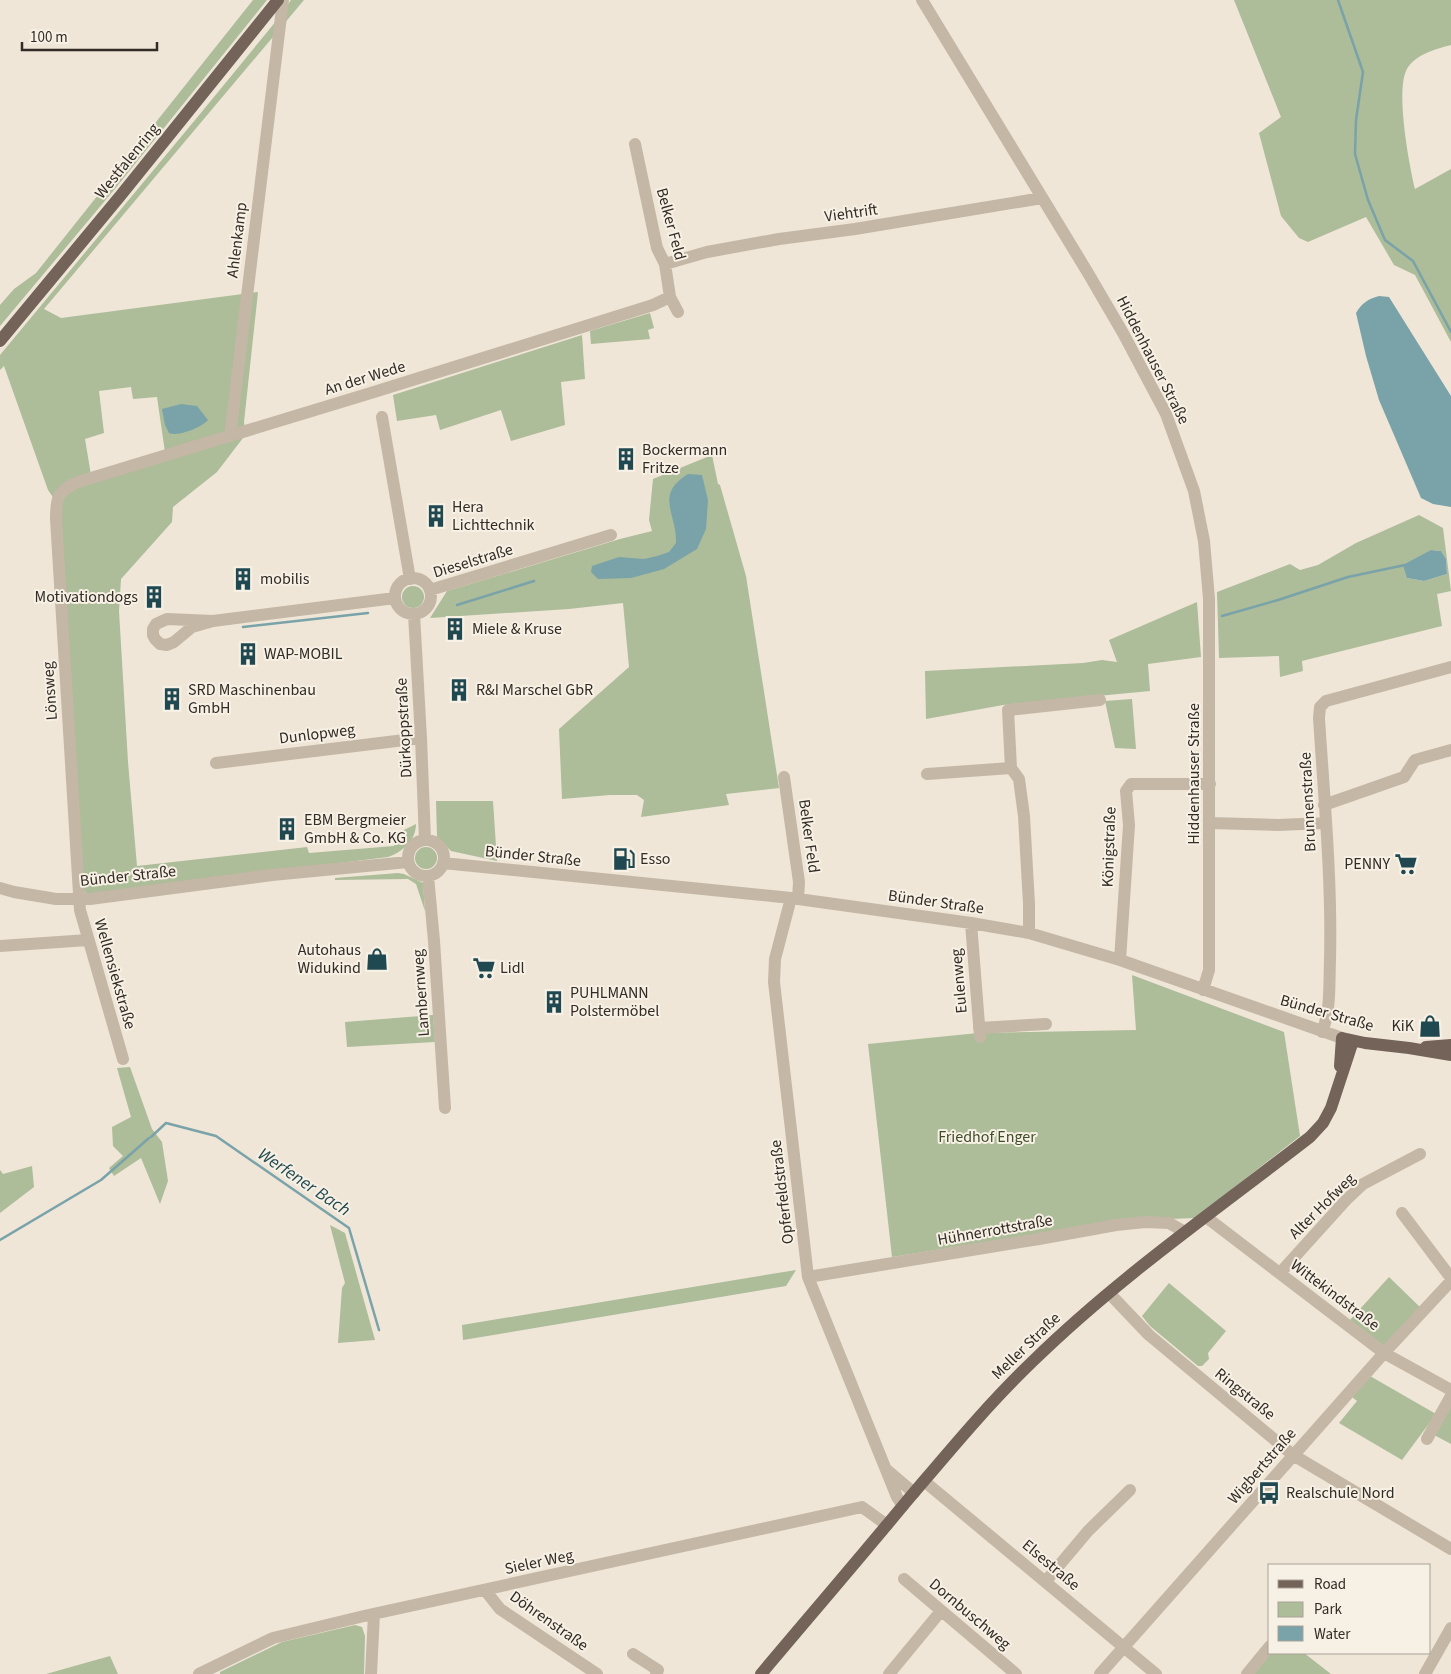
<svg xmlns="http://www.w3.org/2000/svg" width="1451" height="1674" font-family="'Source Sans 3',sans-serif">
  <rect width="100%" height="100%" fill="#efe6d8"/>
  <path fill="#adbc99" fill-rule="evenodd" d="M 253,0 L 267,0 L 114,190 L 0,326 L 0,305 L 14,289 L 36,273 Z
    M 291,0 L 304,0 L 44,309 L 61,318 L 258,292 L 244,422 L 246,434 L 217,472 L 173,507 L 172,522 L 121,579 L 119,611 L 128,762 L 137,866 L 307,847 L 309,853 L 394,846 L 400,832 L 416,824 C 416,840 403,852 388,857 L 87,894 L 84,891 L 59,506 L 48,490 L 4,366 L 0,370 L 0,355 L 200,114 L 277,20 ZM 131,387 L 133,399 L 157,397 L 166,459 L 92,481 L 85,439 L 104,433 L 99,391 Z
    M 1234,0 L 1451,0 L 1451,45 C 1436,49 1413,55 1406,71 C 1396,94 1409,164 1415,189 L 1451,169 L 1451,342 L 1415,275 L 1394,265 L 1366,217 L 1308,242 L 1299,238 L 1281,216 L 1259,133 L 1281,117 Z
    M 650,313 L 654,328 L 648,330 L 650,339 L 591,344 L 590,331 Z
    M 582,335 L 585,379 L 561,382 L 565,425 L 511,441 L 501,410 L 440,430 L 436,415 L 397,421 L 393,395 Z
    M 712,455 L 718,484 L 720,485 L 746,576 L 779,788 L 726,794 L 729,805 L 641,817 L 644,800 L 637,795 L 610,795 L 562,799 L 559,729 L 629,667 L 623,603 L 569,609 L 430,618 L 447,591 L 620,539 L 652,531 L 649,520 L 653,479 Z
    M 1419,515 L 1443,528 L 1451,591 L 1437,594 L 1442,626 L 1302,661 L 1303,671 L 1280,677 L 1279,656 L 1219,658 L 1217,592 L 1290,564 L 1300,570 L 1318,565 L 1356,543 ZM 1431,550 L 1441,551 L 1446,559 L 1447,574 L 1424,581 L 1407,578 Z
    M402 597a11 11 0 1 1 22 0a11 11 0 1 1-22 0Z
    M 1197,602 L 1201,657 L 1148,664 L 1150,691 L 1003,705 L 926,719 L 925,671 L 1083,663 L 1102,660 L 1117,662 L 1109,640 Z
    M 1132,699 L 1136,749 L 1115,748 L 1105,701 Z
    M 436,801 L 493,801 L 497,861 L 451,851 L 437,837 Z
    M415 858a11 11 0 1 1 22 0a11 11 0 1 1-22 0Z
    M 398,873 L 404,874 L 423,883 L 425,911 L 416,884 L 408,879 L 335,880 L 335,878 Z
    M 1132,975 L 1284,1032 L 1300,1136 L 1195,1218 L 1119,1221 L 892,1257 L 868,1044 L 978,1033 L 1136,1030 Z
    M 433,1015 L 435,1042 L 347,1047 L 345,1022 Z
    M 130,1067 L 152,1129 L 162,1142 L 168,1181 L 160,1204 L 141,1158 L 114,1176 L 109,1168 L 123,1156 L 113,1146 L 112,1127 L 131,1117 L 117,1068 Z
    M 32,1166 L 34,1187 L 0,1213 L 0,1170 L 3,1174 Z
    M 330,1225 L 345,1233 L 375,1340 L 338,1343 L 342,1288 L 345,1283 Z
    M 796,1270 L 786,1286 L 463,1340 L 462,1325 Z
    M 1389,1277 L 1421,1308 L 1384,1346 L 1350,1320 Z
    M 1169,1283 L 1226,1331 L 1208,1353 L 1209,1359 L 1202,1366 L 1198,1366 L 1150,1326 L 1142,1316 Z
    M 1370,1376 L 1436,1414 L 1402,1460 L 1339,1423 L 1357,1401 L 1352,1397 Z
    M 1451,1406 L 1451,1444 L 1436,1436 L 1434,1432 Z
    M 355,1625 L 362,1627 L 365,1636 L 364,1674 L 220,1674 L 220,1672 L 282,1642 Z
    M 1270,1653 L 1304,1653 L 1331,1674 L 1253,1674 Z
    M 110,1656 L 118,1674 L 46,1674 Z"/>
  <path fill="#79a3a9" d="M 1379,296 L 1389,297 L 1451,396 L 1451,507 L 1433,504 L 1421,498 L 1379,400 L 1366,356 L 1356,313 C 1362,303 1368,299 1379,296 Z
    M 181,404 L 197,406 L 208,420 C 202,427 179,437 169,433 L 165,425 L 162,409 Z
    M 688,474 L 702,475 L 708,500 L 706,529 L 697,549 L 664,569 L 631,578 L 598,579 L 591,572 L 592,566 L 619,557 L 644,559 L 657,556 L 669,552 L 676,543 C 677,513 654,495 688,474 Z
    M 1431,550 L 1441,551 L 1446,559 L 1447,574 L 1424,581 L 1407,578 L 1403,565 Z"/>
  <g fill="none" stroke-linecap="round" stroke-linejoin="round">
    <path stroke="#79a3a9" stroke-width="2.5" d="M 1338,0 L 1363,72 L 1356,120 L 1355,154 L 1368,200 L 1385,240 L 1413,261 L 1451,332
      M 457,605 L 534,581
      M 1222,616 L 1278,600 L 1348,577 L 1405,565
      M 243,627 L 368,613
      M 151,1137 L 166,1123 L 216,1136 L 349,1228 L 379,1330
      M 0,1240 L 101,1180 L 149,1138"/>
    <path stroke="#c5b7a5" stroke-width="12" d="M 922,0 L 1088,273 L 1123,333 L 1166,414 L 1194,491 L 1204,541 L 1209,599 L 1209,970 L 1203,990
      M 635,144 L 657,248 L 665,264 L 670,297 L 678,312
      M 665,264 L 707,252 L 779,239 L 855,229 L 1042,198
      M 382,417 L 410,579
      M 230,436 L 283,0
      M395 596a18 18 0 1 1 36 0a18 18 0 1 1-36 0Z
      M 430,590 L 611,535
      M 414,614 L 421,738 L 425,840
      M 213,621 L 192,627 L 174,642 L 167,645 L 160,644 L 155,639 L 153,635 L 153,629 L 156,624 L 167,619 L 213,621 L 395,598
      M 216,763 L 421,738
      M 1011,768 L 1008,710 L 1100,700
      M 927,774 L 1011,768 L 1019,779 L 1024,816 L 1029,904 L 1029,933
      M 784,777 L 799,882 L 798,899
      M 1324,805 L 1404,777 L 1415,760 L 1451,750
      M 1210,823 L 1278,825 L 1326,823
      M408 858a18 18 0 1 1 36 0a18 18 0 1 1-36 0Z
      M 443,863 L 791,898 L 971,923 L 1029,933 L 1120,960 L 1342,1038
      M 428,876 L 434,941 L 445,1108
      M 0,888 L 14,892 L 56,899 L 90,899 L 272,875 L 408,862
      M 791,898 L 775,959 L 774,982 L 808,1277 L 897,1497 L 903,1506
      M 971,923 L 980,1037
      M 0,946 L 88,940
      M 1120,960 L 1129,825 L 1126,791 L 1131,784 L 1210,784
      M 979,1028 L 1046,1024
      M 1322,1032 C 1331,1010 1329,984 1330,960 C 1332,879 1324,798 1319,718 L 1320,707 L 1326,701 L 1451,667
      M 123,1059 L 80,910 L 56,519 C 56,498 57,491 78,482 L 374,392 L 653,305 L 670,297
      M 1402,1213 L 1451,1278
      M 1206,1217 L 1384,1353 L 1451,1390
      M 1280,1273 L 1346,1200 L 1363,1184 L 1420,1154
      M 808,1277 L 1039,1239 L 1116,1225 L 1145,1222 L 1169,1223 L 1185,1232
      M 1109,1293 L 1149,1335 L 1293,1455 L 1451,1549
      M 1427,1439 L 1451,1396
      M 887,1470 L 914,1493
      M 924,1481 L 1156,1674
      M 904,1579 L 1016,1674
      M 1046,1581 L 1088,1531 L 1130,1490
      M 485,1590 L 500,1609 L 597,1674
      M 633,1654 L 658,1670 L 656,1674
      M 199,1674 L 273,1638 L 364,1616 L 862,1507 L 887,1525
      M 371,1674 L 374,1614
      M 889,1674 L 941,1611
      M 1100,1674 L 1384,1353 L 1451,1281
      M 1247,1674 L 1270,1646
      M 1425,1674 L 1451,1628"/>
    <path stroke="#736358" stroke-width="12" d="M 0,341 L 121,195 L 278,0
      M 1426,1047 L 1451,1045
      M 1340,1066 L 1342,1038 L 1365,1043 L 1409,1048 L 1451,1055
      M 761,1674 C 809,1617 858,1560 906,1502 C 947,1454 987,1405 1033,1361 C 1118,1278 1216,1210 1310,1137 L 1323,1123 L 1331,1108 L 1353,1041"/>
  </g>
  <defs>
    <symbol id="building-bare" viewBox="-9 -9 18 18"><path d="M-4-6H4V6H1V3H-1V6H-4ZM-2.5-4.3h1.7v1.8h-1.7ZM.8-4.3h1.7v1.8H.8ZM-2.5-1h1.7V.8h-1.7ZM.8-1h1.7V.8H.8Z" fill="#1f4850" stroke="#f7f0e4" stroke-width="2.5" paint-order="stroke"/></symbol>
    <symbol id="fuel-bare" viewBox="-9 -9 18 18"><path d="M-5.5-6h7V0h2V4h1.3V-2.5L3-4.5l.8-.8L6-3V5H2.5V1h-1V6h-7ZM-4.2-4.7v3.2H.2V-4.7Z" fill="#1f4850" stroke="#f7f0e4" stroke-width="2.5" paint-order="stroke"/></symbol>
    <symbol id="supermarket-bare" viewBox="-9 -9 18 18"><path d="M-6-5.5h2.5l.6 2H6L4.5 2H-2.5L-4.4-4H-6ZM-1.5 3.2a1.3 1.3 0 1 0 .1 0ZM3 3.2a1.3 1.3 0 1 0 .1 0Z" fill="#1f4850" stroke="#f7f0e4" stroke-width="2.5" paint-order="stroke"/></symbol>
    <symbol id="shop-bare" viewBox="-9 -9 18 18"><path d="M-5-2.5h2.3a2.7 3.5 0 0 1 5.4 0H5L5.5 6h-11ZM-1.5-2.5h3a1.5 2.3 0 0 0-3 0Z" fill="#1f4850" stroke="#f7f0e4" stroke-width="2.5" paint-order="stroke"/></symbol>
    <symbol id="bus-bare" viewBox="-9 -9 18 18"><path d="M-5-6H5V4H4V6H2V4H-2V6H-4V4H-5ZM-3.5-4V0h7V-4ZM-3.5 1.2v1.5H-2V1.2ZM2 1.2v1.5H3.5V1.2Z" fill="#1f4850" stroke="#f7f0e4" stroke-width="2.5" paint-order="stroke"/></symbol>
  </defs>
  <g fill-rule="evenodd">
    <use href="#building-bare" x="610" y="443" width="32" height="32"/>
    <use href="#building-bare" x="420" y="500" width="32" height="32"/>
    <use href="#building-bare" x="227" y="563" width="32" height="32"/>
    <use href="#building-bare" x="138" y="581" width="32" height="32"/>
    <use href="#building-bare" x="439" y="613" width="32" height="32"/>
    <use href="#building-bare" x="232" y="638" width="32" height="32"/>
    <use href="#building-bare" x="443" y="674" width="32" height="32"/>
    <use href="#building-bare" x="156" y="683" width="32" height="32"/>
    <use href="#building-bare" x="271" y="813" width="32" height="32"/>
    <use href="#fuel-bare" x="608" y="843" width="32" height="32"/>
    <use href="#supermarket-bare" x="1390" y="848" width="32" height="32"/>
    <use href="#shop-bare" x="361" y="943" width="32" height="32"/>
    <use href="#supermarket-bare" x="468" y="952" width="32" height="32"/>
    <use href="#building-bare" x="538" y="986" width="32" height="32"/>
    <use href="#shop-bare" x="1414" y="1010" width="32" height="32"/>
    <use href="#bus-bare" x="1253" y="1477" width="32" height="32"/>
  </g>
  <g text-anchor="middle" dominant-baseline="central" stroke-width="4" stroke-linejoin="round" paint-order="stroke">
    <g font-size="16" fill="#322b26" stroke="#f7f0e4">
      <text transform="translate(127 161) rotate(-51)">Westfalenring</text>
      <text transform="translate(851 213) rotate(-8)">Viehtrift</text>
      <text transform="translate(671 224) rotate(75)">Belker Feld</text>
      <text transform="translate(237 240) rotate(-83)">Ahlenkamp</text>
      <text transform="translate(1153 360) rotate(63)">Hiddenhauser Straße</text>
      <text transform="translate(365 378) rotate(-17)">An der Wede</text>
      <text transform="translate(473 561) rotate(-17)">Dieselstraße</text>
      <text transform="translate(50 691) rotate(-94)">Lönsweg</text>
      <text transform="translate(404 728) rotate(-93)">Dürkoppstraße</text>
      <text transform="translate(317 734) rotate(-7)">Dunlopweg</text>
      <text transform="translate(1194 774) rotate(-90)">Hiddenhauser Straße</text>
      <text transform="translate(1308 802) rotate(-93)">Brunnenstraße</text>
      <text transform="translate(809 836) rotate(82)">Belker Feld</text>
      <text transform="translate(1109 847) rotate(-88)">Königstraße</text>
      <text transform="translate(533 856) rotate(6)">Bünder Straße</text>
      <text transform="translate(128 876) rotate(-6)">Bünder Straße</text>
      <text transform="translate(936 902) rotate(8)">Bünder Straße</text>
      <text transform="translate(115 974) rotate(74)">Wellensiekstraße</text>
      <text transform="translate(959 981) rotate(-95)">Eulenweg</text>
      <text transform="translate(421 993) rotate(-94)">Lambernweg</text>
      <text transform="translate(1327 1013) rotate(16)">Bünder Straße</text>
      <text transform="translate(782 1192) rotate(-97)">Opferfeldstraße</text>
      <text transform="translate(1322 1206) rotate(-45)">Alter Hofweg</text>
      <text transform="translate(995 1230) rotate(-10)">Hühnerrottstraße</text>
      <text transform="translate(1335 1295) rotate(37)">Wittekindstraße</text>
      <text transform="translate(1026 1346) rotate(-44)">Meller Straße</text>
      <text transform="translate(1245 1394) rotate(39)">Ringstraße</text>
      <text transform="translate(1262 1466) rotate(-49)">Wigbertstraße</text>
      <text transform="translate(539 1562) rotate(-12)">Sieler Weg</text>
      <text transform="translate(1051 1565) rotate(40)">Elsestraße</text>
      <text transform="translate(970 1614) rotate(40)">Dornbuschweg</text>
      <text transform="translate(549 1621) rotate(35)">Döhrenstraße</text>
    </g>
    <g font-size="16" fill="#322b26" stroke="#f7f0e4" text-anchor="start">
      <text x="642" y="450">Bockermann<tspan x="642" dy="18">Fritze</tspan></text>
      <text x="452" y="507">Hera<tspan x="452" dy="18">Lichttechnik</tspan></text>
      <text x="260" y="579">mobilis</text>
      <text x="138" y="597" text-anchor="end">Motivationdogs</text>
      <text x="472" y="629">Miele &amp; Kruse</text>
      <text x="264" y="654">WAP-MOBIL</text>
      <text x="188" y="690">SRD Maschinenbau<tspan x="188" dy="18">GmbH</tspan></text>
      <text x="476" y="690">R&amp;I Marschel GbR</text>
      <text x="304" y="820">EBM Bergmeier<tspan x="304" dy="18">GmbH &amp; Co. KG</tspan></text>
      <text x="640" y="859">Esso</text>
      <text x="1390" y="864" text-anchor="end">PENNY</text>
      <text x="361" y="950" text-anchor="end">Autohaus<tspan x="361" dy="18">Widukind</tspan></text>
      <text x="500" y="968">Lidl</text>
      <text x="570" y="993">PUHLMANN<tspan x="570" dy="18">Polstermöbel</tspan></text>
      <text x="1414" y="1026" text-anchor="end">KiK</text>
      <text x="1286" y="1493">Realschule Nord</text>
    </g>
    <g font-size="16" fill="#3e4e2b" stroke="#f7f0e4">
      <text x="987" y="1137">Friedhof Enger</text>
    </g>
    <g font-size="18" font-style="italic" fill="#1f4850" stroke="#f7f0e4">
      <text transform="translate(304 1182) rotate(34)">Werfener Bach</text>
    </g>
  </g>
  <rect x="1268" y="1564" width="162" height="90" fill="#f7f0e4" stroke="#a8a198"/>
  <rect x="1278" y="1580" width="25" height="8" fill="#736358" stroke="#a8a198"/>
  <text x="1314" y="1589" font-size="15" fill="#322b26">Road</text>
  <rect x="1278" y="1602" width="25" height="15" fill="#adbc99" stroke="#a8a198"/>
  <text x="1314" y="1614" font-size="15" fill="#322b26">Park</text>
  <rect x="1278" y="1626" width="25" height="15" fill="#79a3a9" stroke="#a8a198"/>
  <text x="1314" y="1639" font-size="15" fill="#322b26">Water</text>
  <path d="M22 42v8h135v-8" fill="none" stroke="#322b26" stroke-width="2.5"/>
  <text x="30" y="42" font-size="15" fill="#322b26" stroke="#f7f0e4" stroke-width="4" paint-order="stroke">100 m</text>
</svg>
